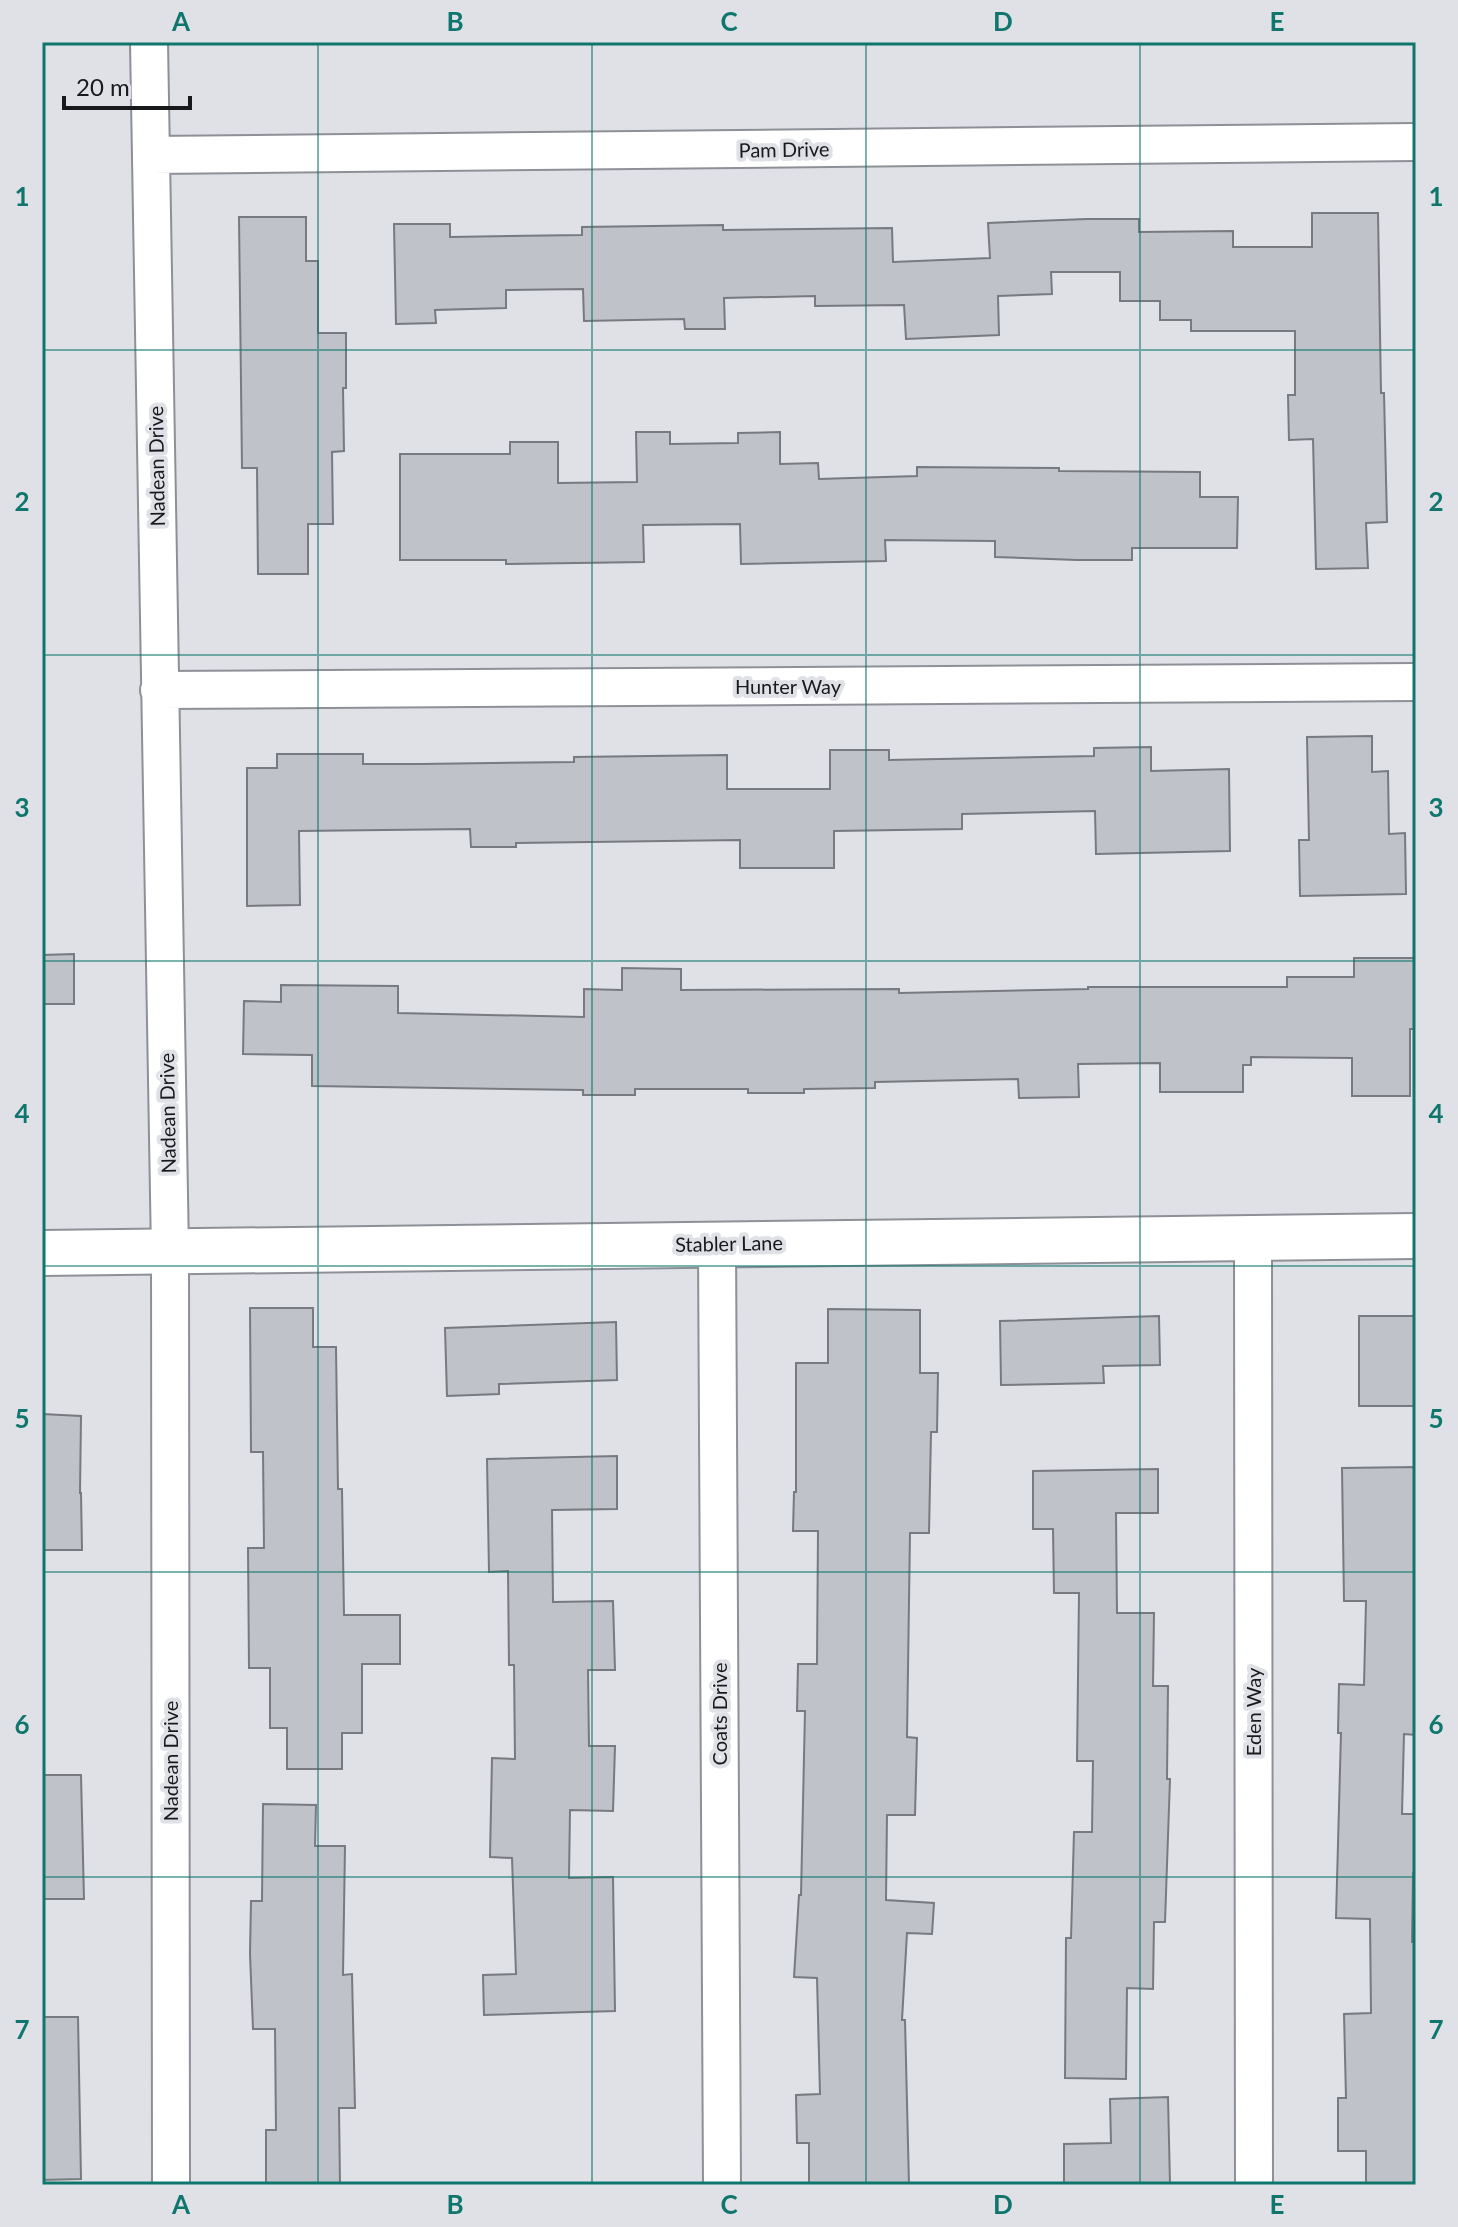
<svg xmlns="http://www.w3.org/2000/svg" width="1458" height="2227" font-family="Lato,sans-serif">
  <rect width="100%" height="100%" fill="#dfe1e7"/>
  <path fill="#bfc2c8" stroke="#777a7f" stroke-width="2" d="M 1312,213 L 1378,213 L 1381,393 L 1384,393 L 1387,522 L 1366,523 L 1368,568 L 1316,569 L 1313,439 L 1289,440 L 1288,395 L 1295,395 L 1295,331 L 1191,331 L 1191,320 L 1160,320 L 1160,301 L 1120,301 L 1120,272 L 1051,272 L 1052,294 L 998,296 L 999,335 L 906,339 L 904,305 L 815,306 L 815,296 L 724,298 L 725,329 L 685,329 L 684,319 L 584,321 L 583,289 L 506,290 L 506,308 L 435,310 L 436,323 L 396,324 L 394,224 L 450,224 L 450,237 L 582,235 L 582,227 L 723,225 L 723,230 L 892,228 L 893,262 L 990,258 L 988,223 L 1087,219 L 1139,219 L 1139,232 L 1233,231 L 1233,247 L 1312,247 Z
    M 239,217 L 306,217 L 306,261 L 318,261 L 318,333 L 346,333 L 346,388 L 343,388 L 344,451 L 332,452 L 333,524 L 308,524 L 308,574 L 258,574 L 257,468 L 242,468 Z
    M 636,432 L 670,432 L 670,444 L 738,443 L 738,433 L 780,432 L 780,464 L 818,463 L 819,479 L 917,476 L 917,467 L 1059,468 L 1059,471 L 1200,472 L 1200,497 L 1238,497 L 1237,548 L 1132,548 L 1132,560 L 1077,560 L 995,557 L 995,541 L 885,540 L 886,561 L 741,564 L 740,524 L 643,525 L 644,562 L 506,564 L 506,560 L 400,560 L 400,454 L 510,454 L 510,442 L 558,442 L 558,483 L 637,482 Z
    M 1372,736 L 1372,772 L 1388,771 L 1389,834 L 1405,833 L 1406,894 L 1300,896 L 1299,840 L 1309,840 L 1307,737 Z
    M 1151,747 L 1151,771 L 1229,769 L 1230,851 L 1096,854 L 1095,811 L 962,814 L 962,829 L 834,831 L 834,868 L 740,868 L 740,840 L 516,843 L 516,847 L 471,847 L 470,829 L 299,831 L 300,905 L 247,906 L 247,768 L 277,768 L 277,754 L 363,754 L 363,764 L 421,764 L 574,762 L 574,757 L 727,755 L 727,789 L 830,789 L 830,750 L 889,750 L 889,760 L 1094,756 L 1094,748 Z
    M 74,954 L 74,1004 L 42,1004 L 42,955 Z
    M 1354,958 L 1416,958 L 1416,1029 L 1410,1029 L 1410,1096 L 1352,1096 L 1352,1058 L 1251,1057 L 1251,1065 L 1243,1065 L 1243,1092 L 1160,1092 L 1160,1063 L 1078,1064 L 1079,1097 L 1019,1098 L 1018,1079 L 875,1082 L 875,1088 L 804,1089 L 804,1093 L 748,1093 L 748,1089 L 635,1089 L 635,1095 L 583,1095 L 583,1090 L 312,1086 L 312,1055 L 243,1054 L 244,1001 L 281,1002 L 281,985 L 398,986 L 398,1013 L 584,1017 L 584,989 L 622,990 L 622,968 L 681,969 L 681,990 L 899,989 L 899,993 L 1088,989 L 1088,987 L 1287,987 L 1287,977 L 1354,977 Z
    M 250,1308 L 313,1308 L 313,1347 L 336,1347 L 338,1489 L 342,1489 L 344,1615 L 400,1615 L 400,1664 L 362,1664 L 362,1733 L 342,1733 L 342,1769 L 287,1769 L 287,1728 L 270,1728 L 270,1668 L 249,1668 L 248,1548 L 264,1548 L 263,1452 L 251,1452 Z
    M 828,1309 L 920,1310 L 920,1373 L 938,1373 L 937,1432 L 931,1432 L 929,1533 L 910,1533 L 907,1737 L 917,1738 L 915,1815 L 887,1815 L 886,1900 L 934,1903 L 932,1934 L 907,1933 L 902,2020 L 905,2020 L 909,2185 L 809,2185 L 809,2143 L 797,2143 L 796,2095 L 820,2094 L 817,1978 L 794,1977 L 799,1895 L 801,1895 L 805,1711 L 797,1711 L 798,1664 L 817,1664 L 818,1531 L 793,1531 L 794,1492 L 796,1492 L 796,1363 L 828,1363 Z
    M 1159,1316 L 1160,1365 L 1103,1366 L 1104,1383 L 1001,1385 L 1000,1321 Z
    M 1359,1316 L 1416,1316 L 1416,1406 L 1359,1406 Z
    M 616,1322 L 617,1380 L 499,1384 L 499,1394 L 447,1396 L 445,1328 Z
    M 42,1414 L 81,1416 L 80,1493 L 81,1493 L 82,1550 L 42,1550 Z
    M 617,1456 L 617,1509 L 552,1510 L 553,1602 L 613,1601 L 615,1670 L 588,1670 L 589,1746 L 615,1746 L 613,1811 L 570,1810 L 569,1878 L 613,1877 L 615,2011 L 484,2015 L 483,1975 L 516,1974 L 512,1858 L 490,1857 L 492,1758 L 515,1759 L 514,1665 L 509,1665 L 508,1571 L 489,1572 L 487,1459 Z
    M 1416,1467 L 1416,1735 L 1404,1734 L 1402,1814 L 1416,1814 L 1416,1873 L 1413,1873 L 1412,1942 L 1416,1942 L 1416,2185 L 1366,2185 L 1366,2151 L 1338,2151 L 1338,2098 L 1346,2098 L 1344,2014 L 1371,2013 L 1370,1919 L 1336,1918 L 1341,1733 L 1338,1733 L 1339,1684 L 1364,1685 L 1366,1601 L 1344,1601 L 1342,1468 Z
    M 1158,1469 L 1158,1513 L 1116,1513 L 1117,1613 L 1154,1613 L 1153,1686 L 1168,1686 L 1167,1779 L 1170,1779 L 1165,1922 L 1154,1922 L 1153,1989 L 1127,1988 L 1126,2079 L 1065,2078 L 1066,1938 L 1071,1938 L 1074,1832 L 1092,1832 L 1093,1761 L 1077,1761 L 1079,1593 L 1054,1593 L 1053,1529 L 1033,1529 L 1033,1471 Z
    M 42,1775 L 81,1775 L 84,1899 L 42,1899 Z
    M 263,1804 L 316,1805 L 315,1846 L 345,1846 L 343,1975 L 352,1974 L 355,2108 L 339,2108 L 340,2185 L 266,2185 L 266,2130 L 276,2130 L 275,2029 L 253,2029 L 250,1954 L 251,1901 L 262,1901 Z
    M 42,2017 L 78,2017 L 81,2179 L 42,2180 Z
    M 1168,2097 L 1170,2184 L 1064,2185 L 1064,2144 L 1111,2143 L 1110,2099 Z"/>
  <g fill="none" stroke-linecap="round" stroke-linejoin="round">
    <defs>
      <path id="minor" d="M 149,42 L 170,1252 L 171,2185
        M 152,155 L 1416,142
        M 159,690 L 1416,682
        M 1253,1239 L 1254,2185
        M 717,1243 L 722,2185"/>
      <path id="tertiary" d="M 42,1253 L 1416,1236"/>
    </defs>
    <use href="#minor" stroke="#8d9096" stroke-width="40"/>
    <use href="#tertiary" stroke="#8d9096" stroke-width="48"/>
    <use href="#minor" stroke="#fff" stroke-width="36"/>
    <use href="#tertiary" stroke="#fff" stroke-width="44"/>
  </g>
  <path fill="none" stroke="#0f766e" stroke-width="2" stroke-opacity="0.55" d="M 318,42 L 318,2185M 592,42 L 592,2185M 866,42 L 866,2185M 1140,42 L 1140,2185M 42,350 L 1416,350M 42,655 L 1416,655M 42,961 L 1416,961M 42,1266 L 1416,1266M 42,1572 L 1416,1572M 42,1877 L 1416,1877"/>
  <g text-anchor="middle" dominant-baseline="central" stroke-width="8" stroke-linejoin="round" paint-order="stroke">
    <g font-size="20" fill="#18191b" stroke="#dfe1e7">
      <text transform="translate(784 149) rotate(-1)">Pam Drive</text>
      <text transform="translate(156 466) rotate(-91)">Nadean Drive</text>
      <text x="788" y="686">Hunter Way</text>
      <text transform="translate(167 1113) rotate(-91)">Nadean Drive</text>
      <text transform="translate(729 1243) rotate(-1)">Stabler Lane</text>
      <text transform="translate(1253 1712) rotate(-90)">Eden Way</text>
      <text transform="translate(719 1714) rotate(-90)">Coats Drive</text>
      <text transform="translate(170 1761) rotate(-90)">Nadean Drive</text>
    </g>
  </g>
  <rect width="1458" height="2227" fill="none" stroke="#dfe1e7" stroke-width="88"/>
  <path d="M64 96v12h126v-12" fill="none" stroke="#18191b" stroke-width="4"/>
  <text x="76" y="96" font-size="24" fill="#18191b" stroke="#dfe1e7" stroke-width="6" paint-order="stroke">20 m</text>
  <rect x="44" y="44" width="1370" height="2139" fill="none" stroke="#0f766e" stroke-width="3"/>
  <g font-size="26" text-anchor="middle" font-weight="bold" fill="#0f766e">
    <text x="181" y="31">A</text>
    <text x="455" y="31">B</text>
    <text x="729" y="31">C</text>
    <text x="1003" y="31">D</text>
    <text x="1277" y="31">E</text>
    <text x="22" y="206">1</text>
    <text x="1436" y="206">1</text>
    <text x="22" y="511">2</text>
    <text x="1436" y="511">2</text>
    <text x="22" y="817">3</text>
    <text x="1436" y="817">3</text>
    <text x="22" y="1123">4</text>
    <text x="1436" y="1123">4</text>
    <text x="22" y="1428">5</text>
    <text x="1436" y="1428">5</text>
    <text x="22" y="1734">6</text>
    <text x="1436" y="1734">6</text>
    <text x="22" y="2039">7</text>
    <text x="1436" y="2039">7</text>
    <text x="181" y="2214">A</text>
    <text x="455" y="2214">B</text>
    <text x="729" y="2214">C</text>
    <text x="1003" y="2214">D</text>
    <text x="1277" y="2214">E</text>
  </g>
</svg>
